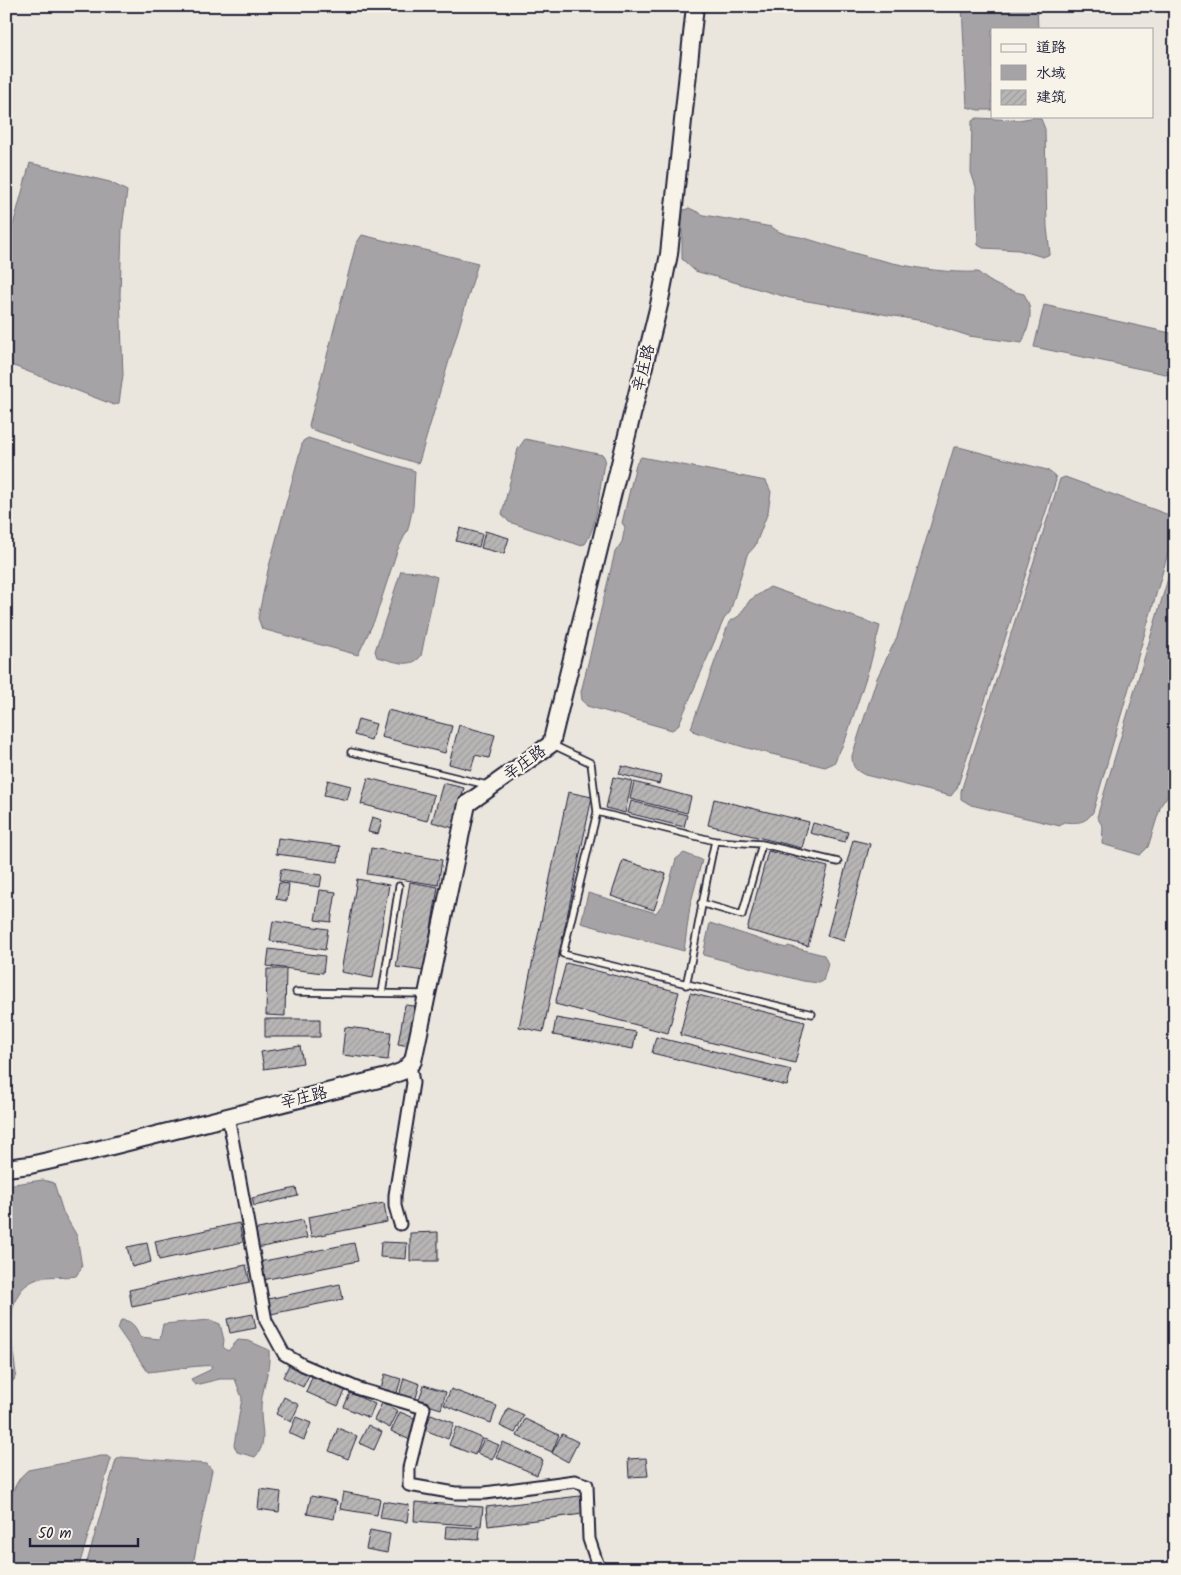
<svg xmlns="http://www.w3.org/2000/svg" width="1181" height="1575" font-family="Kalam,'LXGW WenKai TC',sans-serif">
  <defs>
    <pattern id="building-hatch" width="6" height="6" patternUnits="userSpaceOnUse" patternTransform="scale(1.25)"><rect width="6" height="6" fill="#b8b6b5"/><path d="M-1 1l2-2M0 6l6-6M5 7l2-2" fill="none" stroke="#9e9c9d"/></pattern>
  </defs>
  <rect width="100%" height="100%" fill="#eae6de"/>
  <filter id="ink" filterUnits="userSpaceOnUse"><feTurbulence type="fractalNoise" baseFrequency=".02" numOctaves="2"/><feDisplacementMap in="SourceGraphic" scale="10" xChannelSelector="R" yChannelSelector="G"/><feConvolveMatrix kernelMatrix="1 2 1 2 8 2 1 2 1" color-interpolation-filters="sRGB"/></filter>
  <g filter="url(#ink)">
    <path fill="#a6a3a6" stroke="#716f7b" d="M 962,6 L 1037,6 L 1038,29 L 992,29 L 992,110 L 978,110 L 967,107 Z
      M 1036,117 L 1041,119 L 1045,129 L 1047,227 L 1050,254 L 1043,257 L 1019,250 L 983,248 L 978,245 L 976,187 L 971,172 L 972,121 L 977,118 L 1018,120 Z
      M 30,163 L 110,182 L 127,191 L 122,229 L 120,295 L 123,375 L 119,403 L 114,405 L 6,363 L 6,251 Z
      M 689,208 L 704,215 L 772,227 C 782,236 795,235 808,239 C 862,256 920,274 978,272 C 992,285 1006,290 1024,294 C 1035,312 1029,325 1022,343 L 969,336 L 923,321 L 790,298 L 695,271 L 682,259 L 682,211 Z
      M 362,235 L 478,263 L 419,462 L 416,463 L 310,429 L 309,425 L 356,244 Z
      M 1044,305 L 1175,334 L 1175,376 L 1034,347 Z
      M 308,438 L 415,471 L 413,507 L 408,529 L 397,551 L 375,619 L 358,655 L 262,629 L 258,618 L 268,570 L 301,448 L 303,441 Z
      M 525,439 L 603,455 L 605,459 C 599,484 599,524 585,544 L 579,545 L 509,522 L 502,514 L 518,449 Z
      M 954,447 L 959,447 L 1047,470 L 1055,476 L 1056,480 L 957,788 L 951,796 L 865,775 C 855,770 852,767 852,756 L 877,678 L 897,637 Z
      M 641,457 L 766,481 L 771,492 L 768,512 L 755,546 L 747,555 L 730,612 L 724,619 L 678,726 L 672,730 L 587,706 L 582,700 L 581,692 L 615,552 L 622,542 L 625,527 L 622,523 L 636,464 Z
      M 1065,477 L 1169,515 L 1175,519 L 1175,529 L 1093,812 C 1085,824 1077,823 1063,822 L 1060,826 L 971,805 L 961,799 L 961,791 L 1060,479 Z
      M 1175,555 L 1175,785 L 1161,805 L 1148,847 L 1140,855 L 1102,844 L 1103,827 L 1097,817 Z
      M 401,571 L 421,572 L 437,577 L 421,656 C 410,670 392,660 377,657 L 375,651 Z
      M 770,587 L 880,626 L 870,665 L 846,738 L 834,763 L 825,767 L 747,748 L 695,732 L 691,728 L 729,622 L 739,616 L 750,600 Z
      M 684,853 L 702,860 L 690,906 L 684,951 L 581,923 L 588,893 L 656,913 L 664,902 L 676,859 Z
      M 710,923 L 786,948 L 788,946 L 824,955 L 828,964 L 823,981 L 819,983 L 803,981 L 703,955 Z
      M 43,1180 L 54,1183 L 63,1212 L 77,1236 L 82,1267 L 76,1276 C 65,1278 53,1275 41,1278 C 0,1289 12,1340 16,1374 L 14,1380 L 6,1386 L 6,1185 Z
      M 121,1320 C 132,1320 136,1327 140,1337 L 160,1339 L 163,1324 L 210,1320 L 220,1324 L 224,1340 L 223,1347 L 228,1351 L 238,1340 L 249,1341 L 269,1350 C 271,1372 260,1391 261,1412 C 261,1428 268,1444 255,1457 L 237,1452 L 234,1445 L 242,1398 L 235,1379 L 220,1379 L 195,1385 L 191,1379 L 210,1370 L 212,1366 C 206,1364 159,1371 148,1372 L 118,1329 Z
      M 101,1456 L 107,1456 L 111,1459 L 78,1569 L 6,1569 C 6,1540 2,1490 28,1470 Z
      M 121,1457 L 207,1464 L 212,1470 L 192,1569 L 85,1569 L 116,1460 Z"/>
    <path fill="url(#building-hatch)" stroke="#22223b" d="M 460,528 L 482,534 L 479,547 L 456,541 Z
      M 485,531 L 509,538 L 504,554 L 481,548 Z
      M 388,710 L 452,726 L 445,753 L 381,737 Z
      M 358,719 L 376,724 L 371,740 L 354,735 Z
      M 459,725 L 495,735 L 489,758 L 475,755 L 471,770 L 449,764 Z
      M 622,766 L 661,776 L 659,784 L 619,774 Z
      M 613,777 L 632,781 L 625,813 L 606,808 Z
      M 368,778 L 434,795 L 427,821 L 361,804 Z
      M 328,780 L 351,786 L 347,800 L 324,795 Z
      M 634,782 L 691,797 L 687,813 L 630,799 Z
      M 443,783 L 464,788 L 453,828 L 432,822 Z
      M 568,792 L 592,797 L 543,1032 L 519,1027 Z
      M 714,799 L 809,822 L 802,848 L 708,825 Z
      M 631,801 L 687,815 L 684,827 L 628,813 Z
      M 372,817 L 382,820 L 378,834 L 368,832 Z
      M 813,823 L 848,832 L 845,842 L 810,833 Z
      M 278,838 L 340,846 L 338,862 L 276,854 Z
      M 853,840 L 870,844 L 844,941 L 827,936 Z
      M 371,848 L 442,860 L 438,885 L 367,874 Z
      M 768,851 L 828,867 L 808,946 L 747,930 Z
      M 623,860 L 666,874 L 654,910 L 611,896 Z
      M 281,869 L 322,875 L 320,887 L 279,881 Z
      M 357,879 L 389,885 L 373,978 L 341,972 Z
      M 410,882 L 438,887 L 424,971 L 396,967 Z
      M 279,883 L 289,884 L 287,901 L 276,899 Z
      M 320,890 L 336,892 L 331,922 L 315,920 Z
      M 273,921 L 328,929 L 325,950 L 270,941 Z
      M 269,949 L 325,956 L 323,973 L 267,966 Z
      M 566,963 L 679,992 L 668,1033 L 555,1004 Z
      M 267,969 L 286,969 L 285,1016 L 266,1015 Z
      M 690,993 L 805,1022 L 795,1063 L 680,1035 Z
      M 405,1005 L 415,1006 L 409,1046 L 398,1044 Z
      M 556,1018 L 636,1032 L 633,1049 L 553,1035 Z
      M 265,1019 L 320,1019 L 320,1037 L 265,1037 Z
      M 345,1027 L 391,1032 L 388,1060 L 342,1055 Z
      M 656,1037 L 791,1070 L 787,1086 L 652,1053 Z
      M 300,1046 L 303,1063 L 264,1069 L 261,1052 Z
      M 296,1188 L 298,1196 L 254,1206 L 252,1198 Z
      M 384,1203 L 387,1222 L 311,1237 L 308,1217 Z
      M 303,1220 L 307,1238 L 257,1248 L 253,1230 Z
      M 239,1223 L 243,1242 L 159,1260 L 155,1241 Z
      M 438,1232 L 438,1261 L 410,1261 L 410,1233 Z
      M 381,1242 L 407,1243 L 406,1259 L 380,1257 Z
      M 147,1243 L 151,1262 L 132,1267 L 127,1247 Z
      M 354,1243 L 358,1261 L 263,1280 L 259,1262 Z
      M 246,1265 L 250,1282 L 132,1307 L 129,1290 Z
      M 340,1284 L 343,1299 L 271,1314 L 268,1299 Z
      M 253,1314 L 256,1328 L 230,1333 L 227,1319 Z
      M 290,1363 L 310,1373 L 303,1387 L 283,1377 Z
      M 385,1374 L 401,1379 L 396,1396 L 380,1392 Z
      M 313,1375 L 346,1389 L 338,1406 L 306,1392 Z
      M 404,1378 L 420,1384 L 415,1401 L 399,1396 Z
      M 424,1385 L 446,1392 L 441,1409 L 418,1402 Z
      M 451,1389 L 497,1406 L 491,1423 L 444,1405 Z
      M 350,1393 L 375,1404 L 369,1418 L 344,1407 Z
      M 284,1397 L 299,1405 L 291,1422 L 276,1414 Z
      M 382,1403 L 398,1411 L 390,1428 L 374,1420 Z
      M 508,1408 L 524,1415 L 515,1433 L 500,1426 Z
      M 400,1412 L 419,1420 L 410,1440 L 391,1431 Z
      M 431,1414 L 454,1423 L 448,1439 L 425,1430 Z
      M 296,1417 L 311,1423 L 304,1440 L 289,1433 Z
      M 525,1419 L 559,1435 L 552,1452 L 517,1436 Z
      M 368,1425 L 382,1432 L 374,1450 L 359,1443 Z
      M 456,1427 L 482,1438 L 475,1455 L 449,1445 Z
      M 338,1428 L 357,1436 L 348,1459 L 329,1451 Z
      M 562,1434 L 578,1442 L 568,1462 L 552,1453 Z
      M 484,1439 L 499,1445 L 492,1460 L 477,1453 Z
      M 503,1442 L 543,1460 L 537,1475 L 496,1457 Z
      M 646,1458 L 648,1476 L 629,1477 L 628,1459 Z
      M 260,1489 L 281,1492 L 279,1512 L 258,1509 Z
      M 343,1492 L 380,1499 L 377,1515 L 340,1509 Z
      M 311,1496 L 337,1501 L 334,1519 L 307,1514 Z
      M 580,1496 L 583,1514 L 488,1526 L 486,1507 Z
      M 383,1501 L 409,1505 L 407,1522 L 380,1518 Z
      M 415,1502 L 483,1507 L 481,1526 L 414,1521 Z
      M 446,1526 L 480,1528 L 479,1540 L 445,1538 Z
      M 370,1530 L 390,1534 L 387,1553 L 366,1549 Z"/>
    <g fill="none" stroke-linecap="round" stroke-linejoin="round">
      <defs>
        <path id="lane" d="M 551,744 L 591,763 L 597,812 L 563,954 L 812,1014
          M 351,752 L 487,785
          M 597,812 L 715,841 L 762,844 L 838,862
          M 701,903 L 742,915 L 762,844
          M 686,985 C 697,937 704,889 715,841
          M 296,992 L 425,994
          M 382,993 L 399,886"/>
        <path id="street" d="M 228,1116 L 266,1321 L 284,1354 L 303,1365 L 359,1389 L 424,1408 L 409,1468 L 409,1485 L 455,1493 L 485,1493 L 575,1481 L 587,1485 L 589,1539 L 599,1569
          M 400,1224 L 395,1206 L 395,1195 L 413,1083 L 410,1064"/>
        <path id="secondary" d="M 6,1168 L 30,1165 L 88,1152 L 387,1077 L 403,1071 L 413,1061 L 467,804 L 551,744 L 659,305 L 669,254 L 695,6"/>
      </defs>
      <use href="#lane" stroke="#22223b" stroke-width="9"/>
      <use href="#street" stroke="#22223b" stroke-width="15"/>
      <use href="#secondary" stroke="#22223b" stroke-width="20"/>
      <use href="#lane" stroke="#f7f3e8" stroke-width="5.5"/>
      <use href="#street" stroke="#f7f3e8" stroke-width="11"/>
      <use href="#secondary" stroke="#f7f3e8" stroke-width="16"/>
    </g>
  </g>
  <g text-anchor="middle" dominant-baseline="central" stroke-width="4.5" stroke-linejoin="round" paint-order="stroke">
    <g font-size="16" fill="#22223b" stroke="#f7f3e8">
      <text transform="translate(644 368) rotate(-76)">辛庄路</text>
      <text transform="translate(525 763) rotate(-36)">辛庄路</text>
      <text transform="translate(304 1098) rotate(-14)">辛庄路</text>
    </g>
  </g>
  <rect width="1181" height="1575" fill="none" stroke="#f7f3e8" stroke-width="25"/>
  <rect x="12" y="12" width="1156" height="1550" fill="none" stroke="#22223b" stroke-width="2" filter="url(#ink)"/>
  <rect x="991" y="28" width="162" height="90" fill="#f7f3e8" stroke="#a29fa3"/>
  <rect x="1001" y="44" width="25" height="8" fill="#f7f3e8" stroke="#a29fa3"/>
  <text x="1036" y="52" font-size="15" fill="#22223b">道路</text>
  <rect x="1001" y="65" width="25" height="15" fill="#a6a3a6" stroke="#a29fa3"/>
  <text x="1036" y="78" font-size="15" fill="#22223b">水域</text>
  <rect x="1001" y="90" width="25" height="15" fill="url(#building-hatch)" stroke="#a29fa3"/>
  <text x="1036" y="102" font-size="15" fill="#22223b">建筑</text>
  <path d="M30 1538v8h108v-8" fill="none" stroke="#22223b" stroke-width="2.5"/>
  <text x="38" y="1538" font-size="15" fill="#22223b" stroke="#f7f3e8" stroke-width="4" paint-order="stroke">50 m</text>
</svg>
